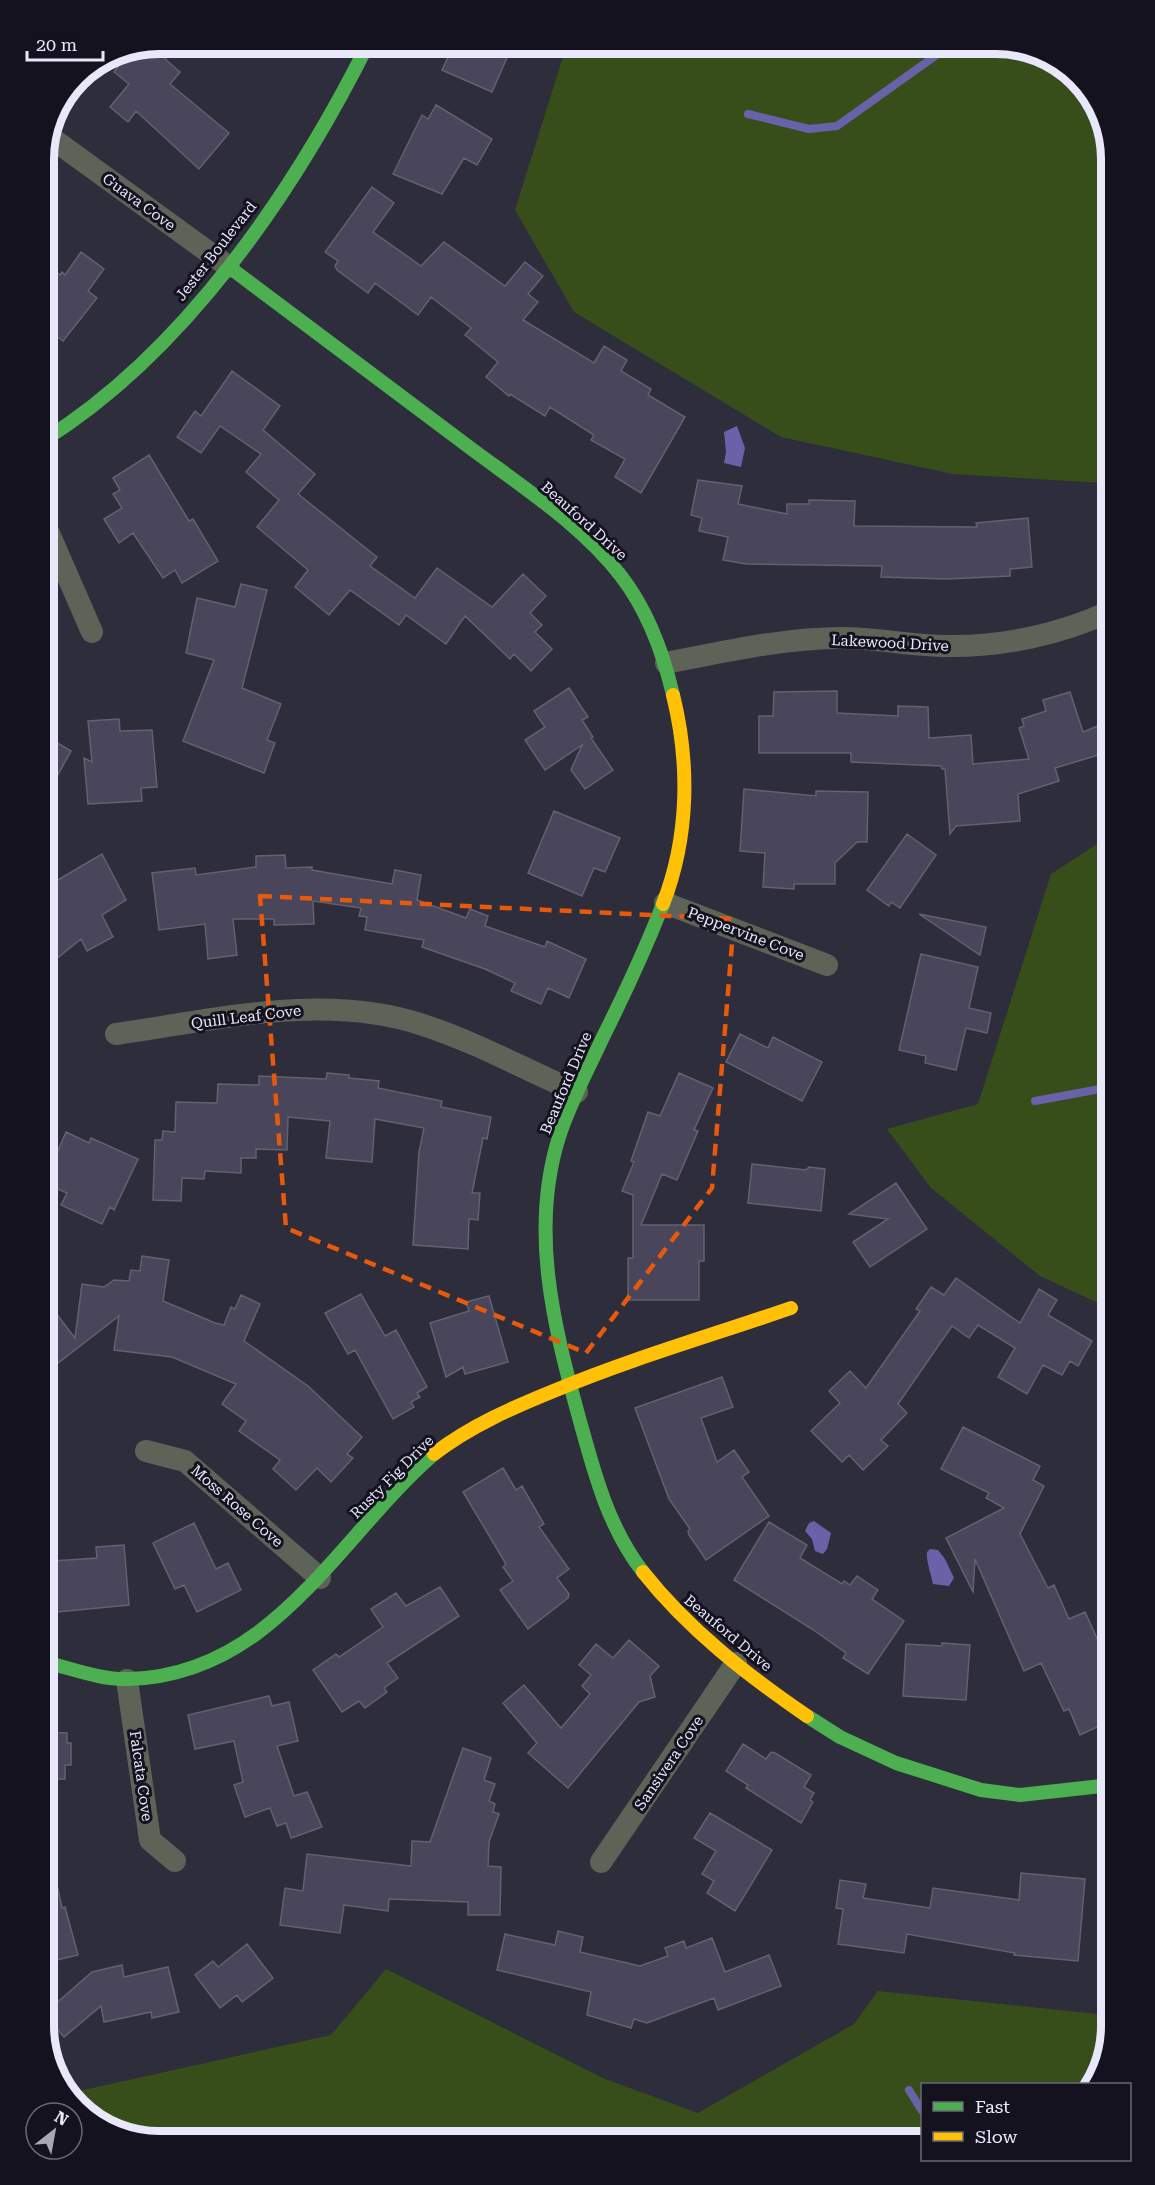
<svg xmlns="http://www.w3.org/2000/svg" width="1155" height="2185" font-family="'Roboto Serif',serif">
  <rect width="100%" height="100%" fill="#2e2d3c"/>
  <path fill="#384e1a" d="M 567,44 L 1004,44 L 1061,63 L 1103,114 L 1111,159 L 1111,474 L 1102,483 L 953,474 L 781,437 L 574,312 L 515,210 Z
    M 1111,835 L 1111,1309 L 1040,1276 L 931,1188 L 887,1129 L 978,1104 L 1051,874 Z
    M 386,1969 L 605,2079 L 698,2113 L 854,2024 L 878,1991 L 1098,2014 L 1103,2055 L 1094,2084 L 922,2084 L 922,2141 L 152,2141 L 94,2122 L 70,2093 L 331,2035 Z"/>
  <path fill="#6a62a9" d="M 737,426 L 745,448 L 741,467 L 724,463 L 726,452 L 724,432 Z
    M 814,1521 L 831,1533 L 827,1549 L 823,1554 L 815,1551 L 812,1539 L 805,1531 L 809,1523 Z
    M 930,1549 L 938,1550 L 945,1559 L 954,1578 L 949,1586 L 933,1584 C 931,1574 926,1561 927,1552 Z"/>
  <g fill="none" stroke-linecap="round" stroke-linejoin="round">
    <path stroke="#6a62a9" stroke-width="8" d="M 748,114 L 809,129 L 837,126 L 952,44
      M 1035,1101 L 1111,1087
      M 909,2090 L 922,2111
      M 399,2133 L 400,2141"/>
  </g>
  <path fill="#49465b" stroke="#62616e" stroke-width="1.5" d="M 159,44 L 177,44 L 165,59 L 180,72 L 170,84 L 229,133 L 199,169 L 136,111 L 128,122 L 110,107 L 129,84 L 114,72 L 132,49 Z
    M 454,44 L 513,44 L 492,92 L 442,70 Z
    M 436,105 L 492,139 L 477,165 L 464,158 L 442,194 L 393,174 L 422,115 L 428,119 Z
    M 372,187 L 394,203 L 373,232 L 421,266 L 444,242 L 505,286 L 525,262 L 543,276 L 528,294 L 538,302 L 523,320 L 594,363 L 604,346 L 627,360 L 621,371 L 651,389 L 648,395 L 685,417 L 641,493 L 615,477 L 625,459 L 591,440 L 594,435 L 550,407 L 545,416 L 510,394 L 509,396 L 486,377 L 498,362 L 465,335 L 471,328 L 431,297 L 418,315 L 375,283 L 368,293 L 337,270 L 335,266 L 338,261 L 325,252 Z
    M 81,252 L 104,269 L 88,291 L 97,298 L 63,341 L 44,327 L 44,279 L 52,268 L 60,275 L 62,272 L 65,275 Z
    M 232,371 L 280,406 L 263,430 L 315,474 L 298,494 L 377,557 L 370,566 L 415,598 L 437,568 L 492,607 L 523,574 L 546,596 L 530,613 L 542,625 L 535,632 L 552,649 L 531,671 L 514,654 L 510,659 L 465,616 L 446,644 L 406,615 L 399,625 L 350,590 L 329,615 L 295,587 L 308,570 L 257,527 L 279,500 L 246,472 L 261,454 L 220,426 L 201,453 L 177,437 L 195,411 L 201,416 Z
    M 149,455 L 189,521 L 193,519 L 218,561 L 182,583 L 175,570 L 163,578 L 133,533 L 119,543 L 104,519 L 122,508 L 113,494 L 120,490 L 113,478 Z
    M 698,480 L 742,486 L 738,504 L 787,514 L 787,504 L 809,504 L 809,500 L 855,501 L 854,526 L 977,527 L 976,523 L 1028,518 L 1032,567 L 1010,569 L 1010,576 L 946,579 L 881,577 L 882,566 L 746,564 L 723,560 L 728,537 L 699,531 L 702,518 L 691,515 Z
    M 241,584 L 267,590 L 242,688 L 281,704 L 267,740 L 275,743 L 264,773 L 183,741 L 214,660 L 186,653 L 197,598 L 235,607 Z
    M 569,688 L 588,717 L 582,720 L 593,737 L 591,738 L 613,770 L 585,789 L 571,770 L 582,745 L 545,770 L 525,740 L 545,727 L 534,711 Z
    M 837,691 L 837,713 L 898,716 L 898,706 L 928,707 L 929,738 L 971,735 L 973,764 L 1029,759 L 1019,728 L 1024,726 L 1022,719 L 1046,711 L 1043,700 L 1070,692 L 1083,732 L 1112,720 L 1112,751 L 1055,768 L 1059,781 L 1018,794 L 1020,821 L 956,826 L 950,834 L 945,769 L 942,769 L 941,766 L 851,762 L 851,753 L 759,753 L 759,716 L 773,716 L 774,692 Z
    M 119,719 L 120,731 L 152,730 L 157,787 L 141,788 L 142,801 L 88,804 L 84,758 L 92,762 L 88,721 Z
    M 44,735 L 71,751 L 44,800 Z
    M 744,789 L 816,796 L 816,791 L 868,792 L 867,842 L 857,842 L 835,863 L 835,884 L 794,884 L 794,889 L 763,887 L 765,853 L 740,851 Z
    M 554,811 L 620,838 L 605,872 L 594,868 L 582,896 L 528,873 Z
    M 907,834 L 936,855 L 900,908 L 891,902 L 889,906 L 867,890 Z
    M 102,854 L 126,900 L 102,915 L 113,937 L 87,951 L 81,939 L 44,969 L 44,888 Z
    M 285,855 L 286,868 L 312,867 L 312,870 L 392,884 L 395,870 L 421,875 L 417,900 L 466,918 L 470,909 L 488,916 L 485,926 L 545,947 L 547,941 L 586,959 L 569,998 L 548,988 L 541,1004 L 511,991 L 515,983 L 485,969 L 422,947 L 424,940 L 365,930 L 367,917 L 359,916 L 361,908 L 313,901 L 314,924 L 274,925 L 274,919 L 233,919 L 237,955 L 208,959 L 205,924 L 159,930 L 152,873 L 195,868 L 196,875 L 256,867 L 256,856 Z
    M 919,914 L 986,927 L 980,955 Z
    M 921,954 L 978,967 L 969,1008 L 991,1013 L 987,1033 L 966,1028 L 956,1070 L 925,1063 L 926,1056 L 899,1050 Z
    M 740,1034 L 768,1048 L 773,1037 L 822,1062 L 802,1101 L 726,1062 Z
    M 327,1073 L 349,1075 L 349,1078 L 379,1081 L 378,1088 L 442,1101 L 441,1107 L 491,1117 L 487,1139 L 483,1138 L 472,1193 L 480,1193 L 478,1220 L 469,1219 L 468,1249 L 413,1245 L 419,1152 L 424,1128 L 375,1119 L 372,1162 L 326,1158 L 330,1121 L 288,1117 L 287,1150 L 256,1149 L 256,1158 L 241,1158 L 241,1173 L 205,1171 L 204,1179 L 182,1178 L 181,1201 L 153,1200 L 155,1140 L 162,1140 L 163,1131 L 175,1132 L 176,1102 L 217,1103 L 218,1084 L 259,1085 L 259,1076 L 326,1079 Z
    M 679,1073 L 713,1088 L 694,1130 L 698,1131 L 677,1180 L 662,1174 L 641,1225 L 704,1225 L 704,1261 L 699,1261 L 699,1300 L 628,1300 L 628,1258 L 633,1258 L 633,1195 L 622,1191 L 634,1162 L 631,1161 L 648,1112 L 660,1116 Z
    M 66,1132 L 89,1143 L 91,1138 L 138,1159 L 114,1210 L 110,1207 L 102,1224 L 61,1205 L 67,1193 L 44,1183 Z
    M 752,1164 L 806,1170 L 809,1167 L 825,1169 L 821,1211 L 748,1203 Z
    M 896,1183 L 927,1229 L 870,1267 L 853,1242 L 888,1219 L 849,1214 Z
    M 142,1256 L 169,1260 L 163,1301 L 215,1323 L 224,1325 L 231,1307 L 235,1309 L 241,1295 L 260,1304 L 244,1341 L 308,1386 L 362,1437 L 347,1454 L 353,1458 L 331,1482 L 317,1468 L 296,1490 L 273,1469 L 280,1460 L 239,1431 L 246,1421 L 222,1404 L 236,1384 L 172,1357 L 114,1350 L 119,1316 L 44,1374 L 44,1298 L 75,1338 L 82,1284 L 104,1287 L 114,1280 L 129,1281 L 131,1270 L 140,1271 Z
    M 956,1278 L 1020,1323 L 1039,1289 L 1057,1300 L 1048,1315 L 1092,1341 L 1078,1366 L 1070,1361 L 1062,1375 L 1043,1365 L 1027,1394 L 998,1377 L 1015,1348 L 978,1325 L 969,1338 L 952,1326 L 898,1404 L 907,1413 L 881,1440 L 888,1446 L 863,1470 L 849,1455 L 842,1462 L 811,1431 L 840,1403 L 829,1391 L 850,1371 L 866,1388 L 920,1311 L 916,1309 L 931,1287 L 944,1295 Z
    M 361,1294 L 385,1336 L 396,1330 L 427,1387 L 417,1393 L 420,1397 L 411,1402 L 414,1407 L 393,1419 L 355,1350 L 348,1354 L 325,1313 Z
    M 489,1296 L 508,1362 L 465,1374 L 463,1367 L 446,1377 L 430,1323 L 469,1311 L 466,1302 Z
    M 722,1377 L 733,1407 L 701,1418 L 717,1462 L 734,1450 L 749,1472 L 742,1477 L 769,1516 L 706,1560 L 689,1535 L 688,1531 L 690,1529 L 669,1499 L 635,1408 Z
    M 963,1427 L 1040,1466 L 1033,1480 L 1044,1486 L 1020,1534 L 1048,1588 L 1054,1585 L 1069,1619 L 1085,1612 L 1101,1647 L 1105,1645 L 1112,1658 L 1112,1720 L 1080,1735 L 1069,1709 L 1064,1711 L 1041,1663 L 1024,1671 L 975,1559 L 973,1592 L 946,1538 L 1004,1508 L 986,1498 L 989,1493 L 941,1469 Z
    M 503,1468 L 516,1490 L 522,1486 L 544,1524 L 539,1527 L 569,1569 L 557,1578 L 569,1594 L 568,1598 L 528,1629 L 500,1590 L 513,1581 L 503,1567 L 506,1564 L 463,1492 Z
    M 769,1522 L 807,1545 L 800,1558 L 842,1584 L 844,1581 L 850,1585 L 857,1576 L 878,1590 L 872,1599 L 904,1621 L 868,1674 L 843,1658 L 846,1653 L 812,1629 L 734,1580 Z
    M 194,1523 L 216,1569 L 228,1563 L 241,1590 L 197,1612 L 184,1585 L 175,1589 L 153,1543 Z
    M 124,1545 L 129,1605 L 57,1612 L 53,1561 L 97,1558 L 96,1547 Z
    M 440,1587 L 459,1616 L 387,1663 L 398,1678 L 384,1688 L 387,1692 L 365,1708 L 359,1701 L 342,1712 L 313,1670 L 336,1654 L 339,1657 L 383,1627 L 371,1609 L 396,1593 L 406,1606 Z
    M 629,1640 L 659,1666 L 650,1676 L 655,1697 L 639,1702 L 568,1788 L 528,1753 L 537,1743 L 503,1703 L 524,1685 L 561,1728 L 590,1694 L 582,1686 L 591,1675 L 579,1665 L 596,1644 L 613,1658 Z
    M 942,1643 L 970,1645 L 966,1700 L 903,1696 L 906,1644 L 942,1646 Z
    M 269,1696 L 272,1706 L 289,1702 L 298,1741 L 277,1746 L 294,1796 L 307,1792 L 322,1827 L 291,1838 L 286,1823 L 277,1826 L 270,1808 L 245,1817 L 234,1785 L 243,1782 L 234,1741 L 195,1749 L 188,1715 Z
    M 44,1732 L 67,1733 L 67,1743 L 71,1743 L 71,1765 L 65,1765 L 65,1779 L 44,1779 Z
    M 743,1744 L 766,1759 L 771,1752 L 775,1753 L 811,1775 L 804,1787 L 814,1793 L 810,1800 L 813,1802 L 801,1823 L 746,1788 L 748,1785 L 726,1771 Z
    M 463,1748 L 491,1758 L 484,1780 L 495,1784 L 489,1801 L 495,1804 L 493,1812 L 499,1814 L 489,1842 L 488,1866 L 501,1867 L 500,1915 L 468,1915 L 468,1902 L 389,1899 L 388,1911 L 344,1905 L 340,1933 L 280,1925 L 285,1888 L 303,1891 L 307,1854 L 411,1866 L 412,1841 L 430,1842 Z
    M 710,1813 L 772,1850 L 735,1911 L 707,1893 L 714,1881 L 702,1874 L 716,1851 L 694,1838 Z
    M 52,1862 L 62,1908 L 65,1907 L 78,1955 L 44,1963 L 44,1863 Z
    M 1021,1873 L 1085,1879 L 1078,1961 L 1014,1955 L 1015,1953 L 907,1934 L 904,1953 L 838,1944 L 843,1909 L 836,1908 L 840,1880 L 866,1884 L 863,1898 L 930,1908 L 933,1888 L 1019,1900 Z
    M 558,1931 L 583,1937 L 580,1952 L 640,1966 L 668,1956 L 665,1948 L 684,1941 L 686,1948 L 712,1938 L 725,1972 L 769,1955 L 781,1986 L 718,2010 L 714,1998 L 647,2023 L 634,2019 L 631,2028 L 587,2015 L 591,1992 L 497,1970 L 505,1934 L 555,1945 Z
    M 247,1944 L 273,1978 L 242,2002 L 237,1995 L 220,2008 L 195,1975 L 213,1961 L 218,1967 Z
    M 122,1965 L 124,1977 L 168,1967 L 179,2012 L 152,2018 L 151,2012 L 104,2022 L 101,2006 L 64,2037 L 44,2014 L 92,1972 Z"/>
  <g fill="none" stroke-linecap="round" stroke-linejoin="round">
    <path stroke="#5d6356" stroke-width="22" d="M 50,137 L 229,267
      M 44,522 L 92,632
      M 666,663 C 724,652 783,638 842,638 C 877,638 912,646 947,646 C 1003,647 1061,634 1111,611
      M 665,903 L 827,965
      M 116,1034 C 216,1020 324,992 423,1025 C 476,1042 526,1070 577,1092
      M 146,1451 L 185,1461 L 320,1578
      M 127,1680 L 150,1840 L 175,1861
      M 601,1862 L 736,1663"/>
    <path stroke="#4caf50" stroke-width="14" d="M 229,267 C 309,327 389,387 469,447 C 521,486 581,524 621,576 C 648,611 663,652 673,695
      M 44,440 C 185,352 295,190 368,44
      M 643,1572 C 607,1526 593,1468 578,1414 C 553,1323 530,1229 559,1137 C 570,1102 588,1070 603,1037 C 625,993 645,950 663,904
      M 44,1662 C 71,1668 100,1680 129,1679 C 274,1675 338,1537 434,1454
      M 807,1716 L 840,1737 L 896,1763 L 981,1790 L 1020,1795 L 1111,1785"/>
    <path stroke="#ffc107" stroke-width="14" d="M 663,904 C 689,837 690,764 673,695
      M 434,1454 C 470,1426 514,1407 556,1390 C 633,1358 713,1335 791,1308
      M 643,1572 C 688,1629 747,1675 807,1716"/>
  </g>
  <path fill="none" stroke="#e8590c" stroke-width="4.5" stroke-dasharray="12 8" stroke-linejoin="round" d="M 260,896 L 734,919 L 712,1188 L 586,1353 L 286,1228 Z"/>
  <g text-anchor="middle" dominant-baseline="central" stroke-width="6" stroke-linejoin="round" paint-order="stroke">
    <g font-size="15" fill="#e9e8fb" stroke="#13121e">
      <text transform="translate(139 202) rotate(36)">Guava Cove</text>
      <text transform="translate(216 251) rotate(-52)">Jester Boulevard</text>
      <text transform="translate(584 521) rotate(42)">Beauford Drive</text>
      <text transform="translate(890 643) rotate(3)">Lakewood Drive</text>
      <text transform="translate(746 934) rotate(21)">Peppervine Cove</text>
      <text transform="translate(246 1017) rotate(-7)">Quill Leaf Cove</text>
      <text transform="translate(566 1083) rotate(-67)">Beauford Drive</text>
      <text transform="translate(392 1477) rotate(-45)">Rusty Fig Drive</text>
      <text transform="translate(237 1506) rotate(41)">Moss Rose Cove</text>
      <text transform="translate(728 1633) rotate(40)">Beauford Drive</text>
      <text transform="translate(669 1763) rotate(-56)">Sansivera Cove</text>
      <text transform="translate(141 1776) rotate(82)">Falcata Cove</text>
    </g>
  </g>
  <path d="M0 0H1155V2185H0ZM159 54H996A105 105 0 0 1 1101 159V2026A105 105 0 0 1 996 2131H159A105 105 0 0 1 54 2026V159A105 105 0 0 1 159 54Z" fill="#13121e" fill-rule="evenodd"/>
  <path fill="none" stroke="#e9e8fb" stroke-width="8" d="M159 54H996A105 105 0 0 1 1101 159V2026A105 105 0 0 1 996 2131H159A105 105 0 0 1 54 2026V159A105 105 0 0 1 159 54Z"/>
  <rect x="921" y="2083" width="210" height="78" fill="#13121e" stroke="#696876" stroke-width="1.5"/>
  <rect x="933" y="2102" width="30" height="9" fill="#4caf50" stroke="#696876" stroke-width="1.5"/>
  <text x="975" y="2113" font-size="18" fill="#e9e8fb">Fast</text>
  <rect x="933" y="2132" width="30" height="9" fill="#ffc107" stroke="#696876" stroke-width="1.5"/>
  <text x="975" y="2143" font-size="18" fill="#e9e8fb">Slow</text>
  <g transform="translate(54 2131) rotate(31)"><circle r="28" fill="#13121e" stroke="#696876" stroke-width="1.5"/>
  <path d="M0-4.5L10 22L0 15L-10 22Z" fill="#a8a7b8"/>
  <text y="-9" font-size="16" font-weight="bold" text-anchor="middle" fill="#e9e8fb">N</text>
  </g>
  <path d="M27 51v9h76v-9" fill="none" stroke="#e9e8fb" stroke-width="3"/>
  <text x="36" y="51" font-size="18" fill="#e9e8fb" stroke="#13121e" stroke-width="4.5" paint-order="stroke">20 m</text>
</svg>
